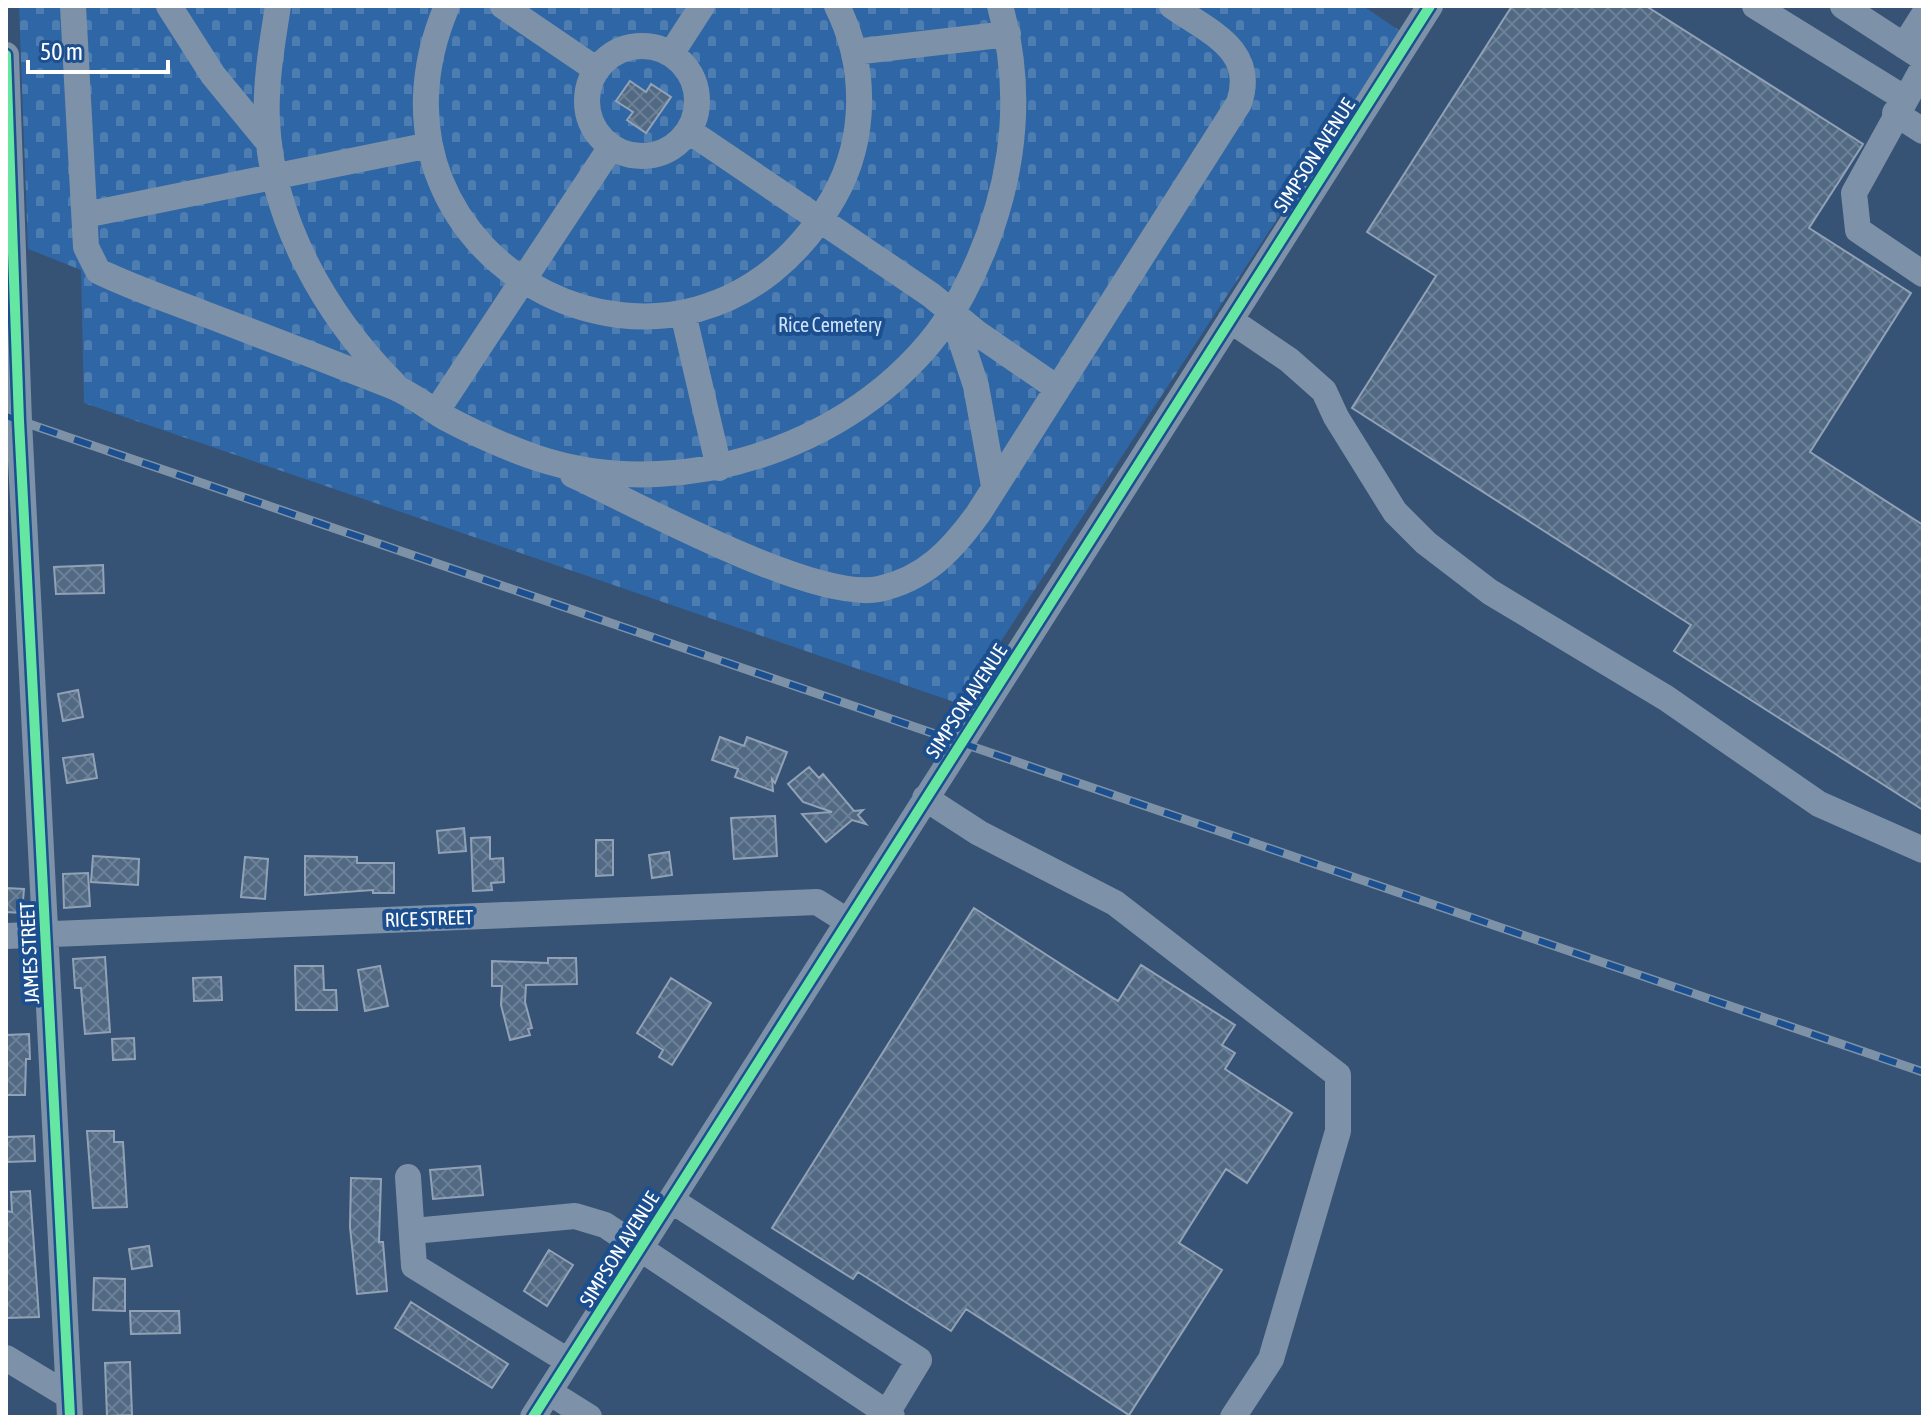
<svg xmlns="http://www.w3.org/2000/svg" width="1929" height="1423" font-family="'Asap Condensed',sans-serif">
  <defs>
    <pattern id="cemetery-stones" width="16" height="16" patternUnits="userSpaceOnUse" patternTransform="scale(2)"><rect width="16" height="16" fill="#2f66a5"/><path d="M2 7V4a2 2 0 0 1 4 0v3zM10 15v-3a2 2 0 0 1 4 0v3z" fill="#4e7db2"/></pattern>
    <pattern id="building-cross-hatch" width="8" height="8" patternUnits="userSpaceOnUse" patternTransform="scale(2)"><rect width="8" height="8" fill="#526984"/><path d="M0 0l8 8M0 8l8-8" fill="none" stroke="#6c8096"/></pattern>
  </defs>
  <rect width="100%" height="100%" fill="#365274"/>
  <path fill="url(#cemetery-stones)" d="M 19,6 L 1363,6 L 1400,31 L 960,704 L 84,403 L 81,270 L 28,249 Z"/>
  <path fill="url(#building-cross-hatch)" stroke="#92a2b6" stroke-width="2" d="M 1512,6 L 1646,6 L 1863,144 L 1809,228 L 1911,293 L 1810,452 L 1923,525 L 1923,810 L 1674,651 L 1691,625 L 1352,408 L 1436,276 L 1367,232 Z
    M 630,81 L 646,92 L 651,84 L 671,97 L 646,133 L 627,120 L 633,112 L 616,101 Z
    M 103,565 L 104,593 L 56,594 L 54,567 Z
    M 78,690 L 83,717 L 63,721 L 58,694 Z
    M 720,737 L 744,746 L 747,737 L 787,752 L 775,783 L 772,779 L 773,791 L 735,777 L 738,769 L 712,760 Z
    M 93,754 L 97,778 L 67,783 L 63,758 Z
    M 809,767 L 819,778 L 823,774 L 854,811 L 863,810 L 858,815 L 866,824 L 852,820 L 826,842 L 802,814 L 832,812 L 803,802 L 788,784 Z
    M 775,816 L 777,856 L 734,859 L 731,818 Z
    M 464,828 L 466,851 L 439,853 L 437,831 Z
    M 490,837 L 490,859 L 503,858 L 504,882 L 491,883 L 492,890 L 473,891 L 471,838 Z
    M 596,840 L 613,840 L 613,875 L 596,876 Z
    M 669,852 L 672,875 L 652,878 L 649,855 Z
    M 93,856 L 139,859 L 138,885 L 91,882 Z
    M 305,856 L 357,857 L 357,863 L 394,863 L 394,893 L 373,893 L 373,890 L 305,895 Z
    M 245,857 L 268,859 L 265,899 L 241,897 Z
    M 88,873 L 90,906 L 64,908 L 63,874 Z
    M 6,888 L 24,889 L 22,913 L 6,912 Z
    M 974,908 L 1118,1001 L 1141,965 L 1235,1025 L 1222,1045 L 1235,1053 L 1225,1069 L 1292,1113 L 1247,1183 L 1226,1169 L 1179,1243 L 1222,1270 L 1129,1415 L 966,1309 L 951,1331 L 858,1272 L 853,1279 L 772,1228 Z
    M 105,957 L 110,1032 L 85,1034 L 81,988 L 75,988 L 73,959 Z
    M 548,958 L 576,958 L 577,984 L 526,985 L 525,1002 L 532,1028 L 528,1029 L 530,1035 L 510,1040 L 501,1005 L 502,986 L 492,986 L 492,961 L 548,963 Z
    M 295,966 L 323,966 L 324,990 L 336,990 L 337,1010 L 296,1010 Z
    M 380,966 L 388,1006 L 365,1011 L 358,970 Z
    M 221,977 L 222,1000 L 194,1001 L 193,978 Z
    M 671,978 L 711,1003 L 672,1065 L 659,1057 L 663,1050 L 637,1033 Z
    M 29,1034 L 30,1059 L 26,1059 L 25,1095 L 6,1095 L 6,1035 Z
    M 134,1038 L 135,1059 L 113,1060 L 112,1039 Z
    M 87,1131 L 114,1131 L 114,1142 L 123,1142 L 127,1207 L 93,1208 Z
    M 34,1136 L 35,1161 L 6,1162 L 6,1137 Z
    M 480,1166 L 483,1195 L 433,1199 L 430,1170 Z
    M 351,1178 L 381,1179 L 379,1242 L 383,1242 L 387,1291 L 357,1294 L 350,1227 Z
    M 30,1191 L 39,1317 L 6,1318 L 6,1211 L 12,1212 L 11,1192 Z
    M 149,1246 L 152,1266 L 132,1269 L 129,1249 Z
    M 549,1250 L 573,1265 L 547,1306 L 524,1291 Z
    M 94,1278 L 125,1279 L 125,1311 L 93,1310 Z
    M 411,1302 L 508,1364 L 492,1388 L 395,1328 Z
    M 130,1311 L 179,1311 L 180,1333 L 131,1334 Z
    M 130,1362 L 132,1415 L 107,1416 L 105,1363 Z"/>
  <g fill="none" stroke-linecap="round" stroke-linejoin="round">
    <path stroke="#7d92a8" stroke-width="26" d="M 73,6 L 86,247 L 98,271 C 133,288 169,300 205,314 C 266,337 328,361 389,385 C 409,392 426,406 444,417 C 474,433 505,447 537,458 C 690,509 885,437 962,295 C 1010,205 1028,105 1000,6
      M 169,6 L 213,75 L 269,143
      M 278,6 C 272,44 265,84 267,122 C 272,221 325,314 393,383
      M 447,6 C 336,266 691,447 834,197 C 867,139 867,66 837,6
      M 503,6 L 597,70
      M 1755,6 L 1904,98
      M 1843,6 L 1923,58
      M 1904,46 L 1923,16
      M587 101a55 55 0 1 1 110 0a55 55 0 1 1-110 0Z
      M 854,52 L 1008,34
      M 671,54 L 702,6
      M 6,55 L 19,421 L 70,1417
      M 1923,68 L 1854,193 L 1858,230 L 1923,274
      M 1895,113 L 1923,131
      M 689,131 L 931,295 L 977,333 L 1057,388
      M 85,215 L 430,145
      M 683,313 L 719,468
      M 952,313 L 976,386 L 994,486
      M 1230,320 L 1289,360 L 1324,391 L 1336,417 L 1395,512 L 1426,543 L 1490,592 L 1666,698 L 1819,804 L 1923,850
      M 436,412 L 611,147
      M 573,475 C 638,505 814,602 879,589 C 925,579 952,550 978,514 L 1239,103 C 1257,50 1209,32 1172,6
      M 925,798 L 979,833 L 1115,903 L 1338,1075 L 1338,1131 L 1271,1359 L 1233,1417
      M 6,936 L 817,902 L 847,921
      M 408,1177 L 414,1266 L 568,1361
      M 671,1200 L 919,1360 L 887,1413 L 892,1417
      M 413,1231 L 575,1216 L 605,1225 L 887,1413
      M 6,1358 L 69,1396
      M 549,1392 L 589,1417
      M 533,1417 L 1430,6"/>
    <defs>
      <path id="rail" d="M 6,416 L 1923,1072"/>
    </defs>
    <use href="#rail" stroke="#7e92a7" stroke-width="9"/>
    <use href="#rail" stroke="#1b4f8f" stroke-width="6" stroke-dasharray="18" stroke-linecap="butt"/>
    <defs>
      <path id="cycleway" d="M 6,55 L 19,421 L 70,1417
        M 533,1417 L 1430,6"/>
    </defs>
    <use href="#cycleway" stroke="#1b4f8f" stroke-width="15"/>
    <use href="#cycleway" stroke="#66e7a1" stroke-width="10"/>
  </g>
  <g text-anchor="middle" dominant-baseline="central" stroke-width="8" stroke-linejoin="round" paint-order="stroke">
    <g font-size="20" fill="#fff" stroke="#1b4f8f">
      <text transform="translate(1314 155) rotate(-57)">SIMPSON AVENUE</text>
      <text transform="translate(966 701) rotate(-57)">SIMPSON AVENUE</text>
      <text transform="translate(429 918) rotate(-2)">RICE STREET</text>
      <text transform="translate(29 953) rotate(-93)">JAMES STREET</text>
      <text transform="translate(619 1249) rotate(-58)">SIMPSON AVENUE</text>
    </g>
    <g font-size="20" fill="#cfe3fa" stroke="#1b4f8f">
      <text x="830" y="324">Rice Cemetery</text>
    </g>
  </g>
  <rect width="1929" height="1423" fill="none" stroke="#ffffff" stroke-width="16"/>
  <path d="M28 60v12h140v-12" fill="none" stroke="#ffffff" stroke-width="4"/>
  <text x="40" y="60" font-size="24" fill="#ffffff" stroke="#1b4f8f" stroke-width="6" paint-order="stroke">50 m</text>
</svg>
